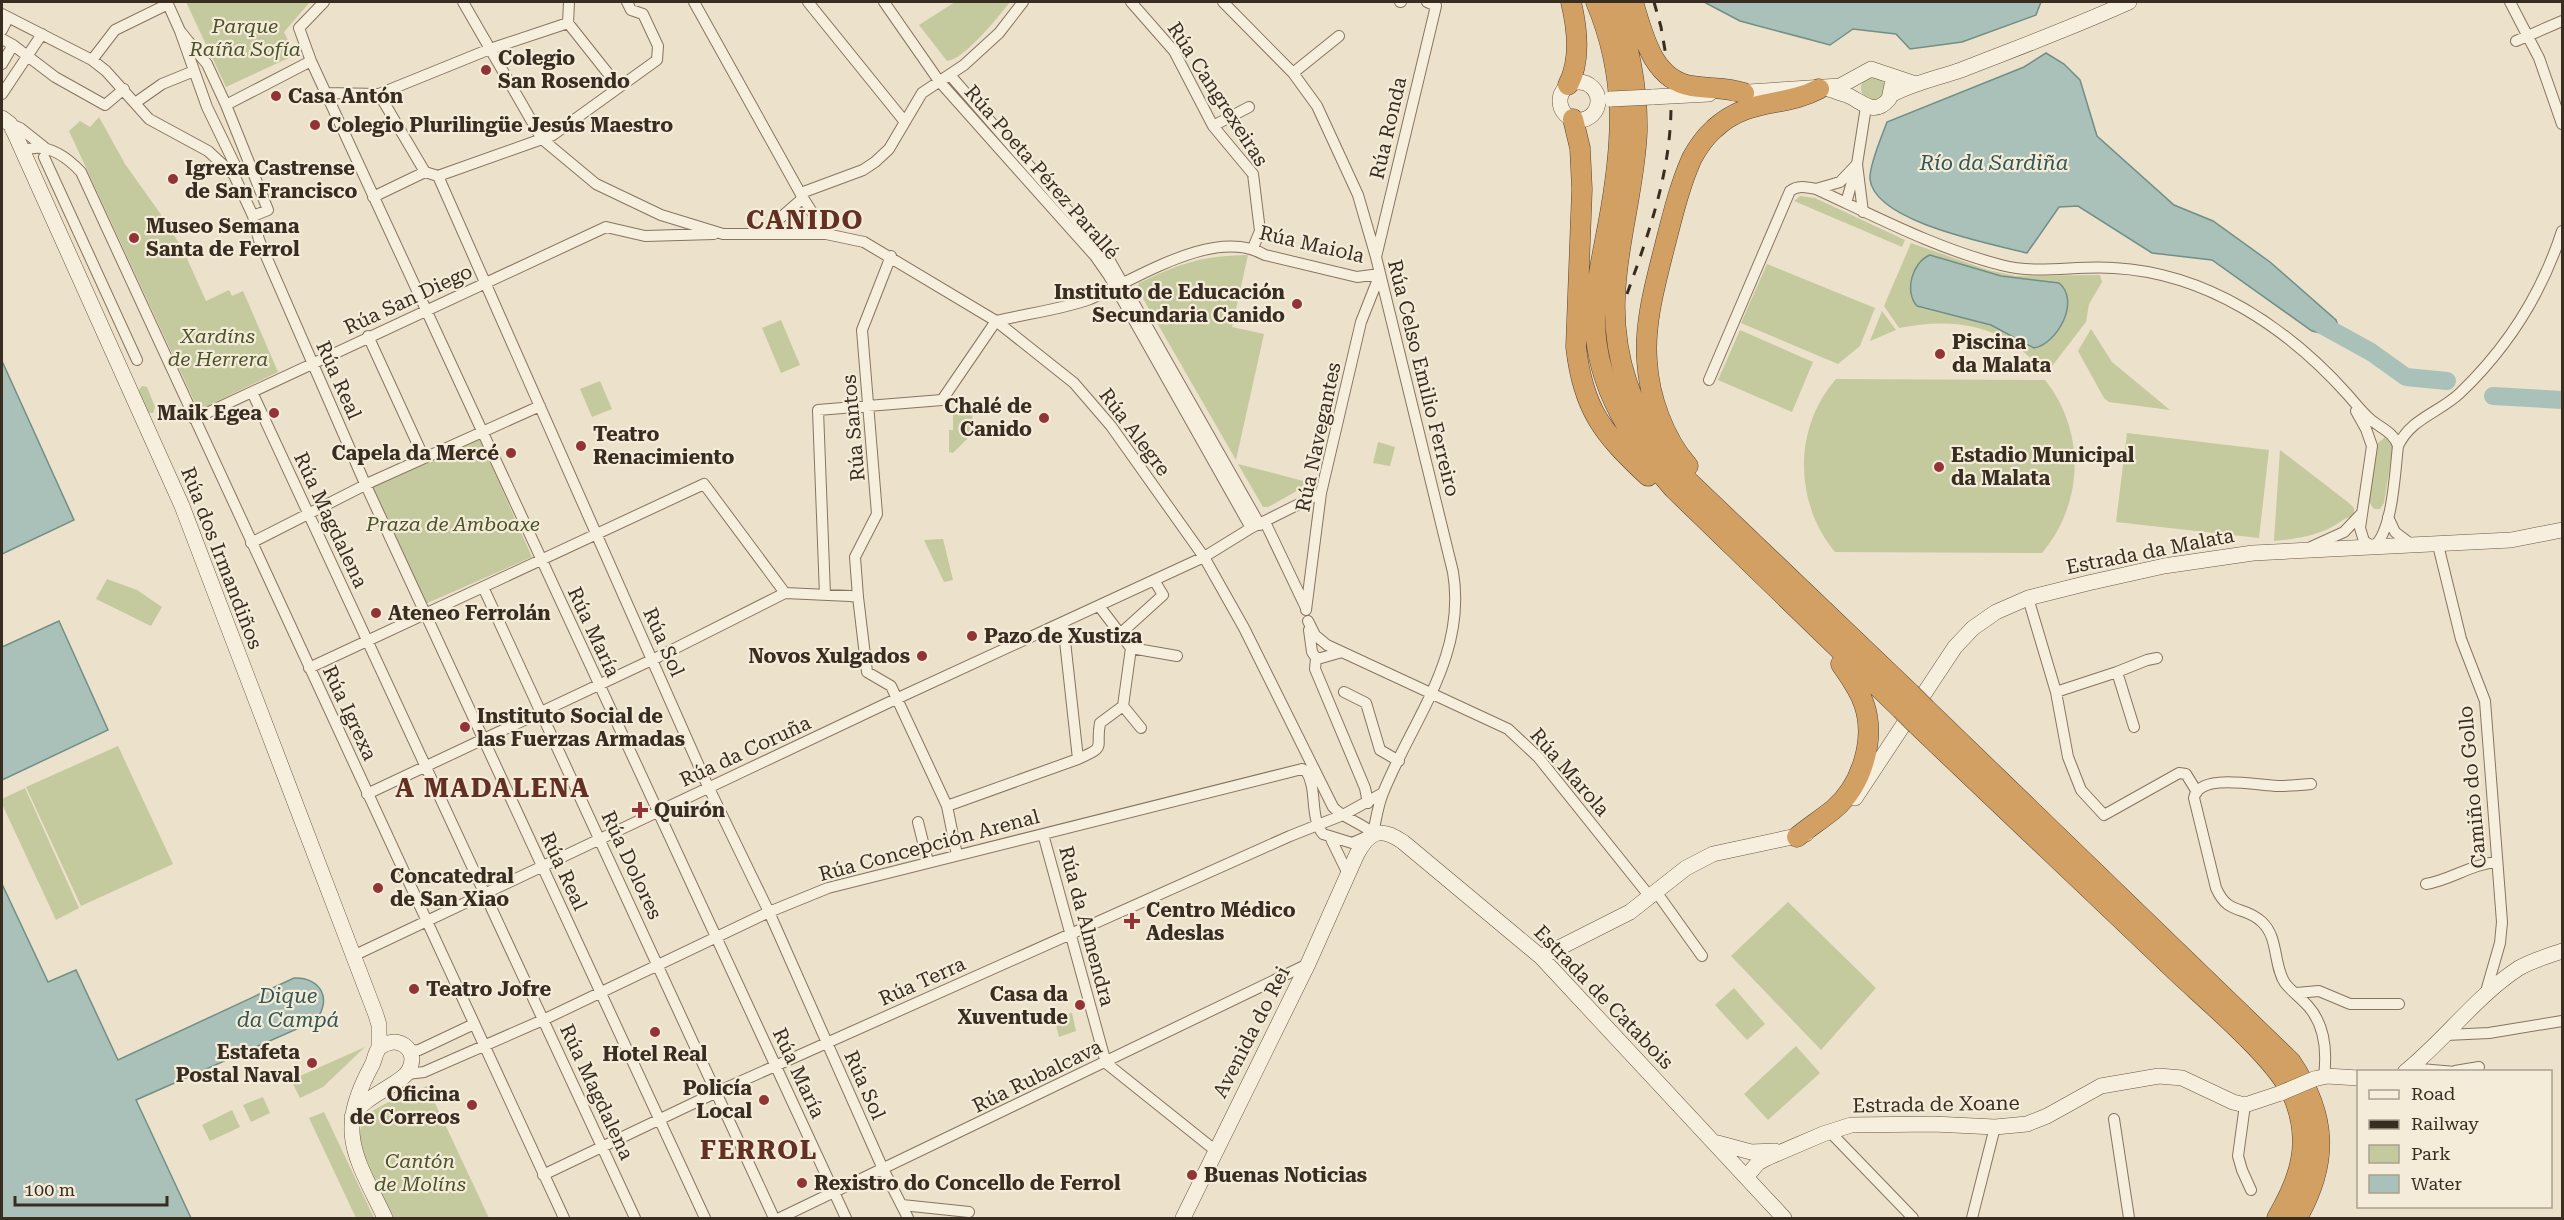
<svg xmlns="http://www.w3.org/2000/svg" width="2564" height="1220" font-family="'Roboto Serif',serif">
  <rect width="100%" height="100%" fill="#ece1ca"/>
  <path fill="#c5c99e" fill-rule="evenodd" d="M 186,2 L 310,2 L 284,32 L 295,55 L 226,87 Z
    M 955,2 L 1010,2 C 999,16 964,60 947,61 L 919,25 Z
    M1861 88a12 12 0 1 1 24 0a12 12 0 1 1-24 0Z
    M 99,117 L 125,164 L 167,223 L 185,254 L 206,301 L 229,290 L 232,296 L 243,291 L 278,372 L 203,408 L 197,407 L 69,131 L 80,121 L 90,127 Z
    M 1800,196 L 1815,198 L 1905,240 L 1902,247 L 1794,201 Z
    M 1911,243 L 1988,270 L 2016,276 L 2096,275 L 2100,275 L 2102,282 L 2089,304 L 2086,322 L 2049,370 L 2045,370 C 2034,362 2024,351 2012,343 C 1979,321 1937,320 1899,328 L 1884,306 ZM 1933,255 L 1991,274 L 2014,279 L 2059,283 C 2081,301 2056,343 2034,348 L 1991,325 L 1920,308 L 1911,298 L 1910,283 L 1915,271 Z
    M 1248,255 L 1232,327 L 1264,334 L 1236,460 L 1137,288 L 1139,283 C 1182,263 1200,256 1248,255 Z
    M 1767,264 L 1875,308 L 1860,346 L 1838,364 L 1741,323 Z
    M 1882,311 L 1896,330 L 1870,341 Z
    M 781,320 L 800,365 L 781,373 L 762,328 Z
    M 2091,329 L 2112,362 L 2170,410 L 2109,402 L 2104,398 L 2078,351 Z
    M 1740,330 L 1813,362 L 1792,412 L 1718,380 Z
    M 1836,379 L 2045,380 C 2086,431 2084,503 2042,553 L 1835,552 C 1794,503 1793,428 1836,379 Z
    M 600,381 L 612,409 L 592,417 L 580,389 Z
    M 142,386 L 147,387 L 155,407 L 153,413 L 148,413 L 138,391 Z
    M 972,407 L 973,433 L 953,453 L 949,452 L 949,430 L 953,430 L 953,408 Z
    M 2127,433 L 2269,450 L 2259,538 L 2116,522 Z
    M 2385,437 L 2388,437 L 2393,447 L 2384,503 L 2380,509 L 2374,509 L 2369,502 L 2377,444 Z
    M 479,438 L 532,557 L 423,605 L 371,486 Z
    M 1378,442 L 1395,447 L 1390,466 L 1373,463 Z
    M 2280,450 L 2349,503 L 2354,508 L 2354,516 C 2344,517 2337,525 2328,529 C 2310,537 2293,539 2274,541 Z
    M 1238,464 L 1311,483 L 1268,507 L 1263,507 Z
    M 943,539 L 953,580 L 944,582 L 924,540 Z
    M 107,579 L 137,590 L 162,607 L 151,626 L 96,599 Z
    M 118,746 L 173,864 L 81,906 L 26,787 Z
    M 25,788 L 79,908 L 56,920 L 2,804 L 2,799 Z
    M 1788,902 L 1876,988 L 1821,1050 L 1731,956 Z
    M 1734,988 L 1765,1024 L 1747,1040 L 1715,1005 Z
    M 1072,1013 L 1076,1031 L 1059,1037 L 1054,1017 Z
    M 1796,1046 L 1820,1073 L 1768,1120 L 1744,1094 Z
    M 365,1047 L 323,1087 L 300,1098 L 291,1080 Z
    M 427,1086 L 489,1218 L 394,1218 C 384,1198 363,1162 360,1141 C 358,1131 363,1118 371,1112 C 387,1101 409,1094 427,1086 Z
    M 263,1097 L 270,1113 L 251,1122 L 243,1105 Z
    M 232,1110 L 240,1127 L 210,1141 L 202,1125 Z
    M 324,1112 L 374,1218 L 356,1218 L 309,1118 Z"/>
  <path fill="#aac1ba" stroke="#718f87" stroke-width="1.5" d="M 1704,2 L 2041,2 L 2036,15 L 1962,42 L 1910,49 L 1896,34 L 1853,29 L 1830,45 L 1740,21 Z
    M 2046,53 L 2064,64 L 2080,80 L 2097,136 L 2174,205 L 2213,221 L 2270,262 L 2336,320 L 2342,338 L 2312,331 L 2212,260 L 2152,253 L 2078,206 L 2059,207 L 2027,253 C 1992,244 1874,222 1870,179 C 1869,165 1882,136 1887,122 L 2024,67 Z
    M 1930,255 L 2001,276 L 2059,283 C 2081,301 2057,344 2034,348 L 1991,325 L 1917,306 C 1904,292 1912,262 1930,255 Z
    M 2,361 L 74,520 L 2,554 Z
    M 59,621 L 108,730 L 2,780 L 2,647 Z
    M 2,884 L 48,982 L 76,970 L 118,1060 L 294,978 C 321,977 333,1000 315,1021 L 136,1100 L 191,1218 L 2,1218 Z"/>
  <g fill="none" stroke-linecap="round" stroke-linejoin="round">
    <path stroke="#aac1ba" stroke-width="18" d="M 2322,325 L 2371,352 L 2406,377 L 2447,381
      M 2493,396 L 2562,400"/>
    <defs>
      <path id="street" d="M 167,2 L 180,31 L 207,107 L 235,165 L 234,175
        M 324,2 L 299,28 L 311,61 L 846,1218
        M 463,2 L 542,139 L 553,135 L 657,60 L 658,46 L 643,14 L 631,10 L 627,2
        M 694,2 L 803,198 L 826,234
        M 808,2 L 905,122
        M 884,2 L 939,81 L 1095,256 L 1109,276 L 1251,528
        M 1131,2 L 1174,51 L 1213,126 L 1253,174 L 1260,231 L 1253,248
        M 1223,2 L 1293,73 L 1317,106 L 1358,195 L 1376,257 L 1453,572 C 1467,656 1413,719 1383,793 C 1378,805 1376,820 1373,833
        M 1400,2 L 1401,2
        M 2510,2 L 2539,58 L 2562,124
        M 2,14 L 92,60 L 106,71 L 149,119 L 208,151 L 234,175 L 253,216 L 259,240 L 363,479 L 705,1218
        M 568,23 L 618,86
        M 568,23 L 569,2
        M 2,30 L 8,18
        M 180,31 L 207,64 L 226,105 L 268,210 L 253,216
        M 2,39 L 13,45 L 55,77 L 105,105 L 124,89
        M 2516,41 L 2562,21
        M 92,60 L 115,30 L 168,4
        M 2,64 L 13,45
        M 1293,73 L 1339,36
        M 950,75 L 1106,254 L 1260,525
        M 325,93 L 379,94 L 425,172
        M 2,94 L 42,34
        M 379,94 L 490,49 L 568,23
        M 135,103 L 162,84 L 194,71
        M 226,105 L 311,61
        M 10,124 L 20,128 L 44,147
        M 1213,126 L 1249,107
        M 22,151 C 45,141 65,155 81,172 L 564,1218
        M 44,157 L 137,360
        M 438,176 L 706,782 L 769,912 L 883,1169 L 908,1218
        M 1816,189 L 1840,182 L 1857,164 L 1863,212
        M 801,193 L 863,170 L 875,162 L 889,149 L 922,93 L 964,65 L 999,33 L 1023,2
        M 373,197 L 425,172 L 438,176 L 542,139 L 596,184 L 661,215 L 723,234 L 826,234 L 864,242 L 996,321 L 1074,383 L 1111,426 L 1204,557 L 1244,628 L 1333,807 C 1341,817 1360,822 1373,833
        M 1846,203 L 1857,164 L 1866,107
        M 762,234 L 803,198
        M 1376,257 L 1436,6 L 1427,2
        M 368,336 L 424,458
        M 1709,380 L 1790,191 C 1798,185 1806,187 1816,189 C 1877,217 1935,248 2001,265 C 2038,275 2076,265 2114,268 C 2207,273 2288,328 2348,395 C 2355,403 2362,412 2370,419 C 2380,428 2394,432 2398,446
        M 252,392 L 635,1218
        M 2356,411 L 2366,429 L 2372,446 L 2360,528 L 2364,541 L 2373,547 C 2393,533 2395,470 2398,446 C 2411,418 2439,413 2460,393 C 2507,348 2542,293 2562,231
        M 194,419 L 606,227 L 645,236 L 714,234
        M 2388,517 L 2395,532 L 2412,545
        M 1265,522 L 1306,608
        M 251,543 L 371,482 L 540,406
        M 2438,545 L 2461,639 L 2485,701 L 2502,922 L 2500,943 L 2485,995
        M 2311,547 L 2344,532 L 2362,513
        M 483,587 L 774,1218
        M 825,595 L 818,410 L 942,400 L 996,321 C 1025,314 1064,309 1090,299 C 1137,279 1215,226 1265,255 L 1357,277 L 1380,274 L 1361,322 L 1321,493 L 1306,610
        M 858,597 L 855,557 L 877,514 L 862,330 L 891,256
        M 2028,598 L 2056,692 L 2068,757 L 2081,790 L 2104,815 L 2179,773 L 2186,774 L 2197,792
        M 1099,606 L 1131,648 L 1123,706
        M 1308,621 L 1315,635 L 1327,645 L 1508,729 L 1538,757 L 1651,898
        M 1309,630 L 1312,652 L 1316,658 L 1321,658 L 1342,652
        M 1120,634 L 1163,595 L 1154,580
        M 1131,648 L 1177,656
        M 1316,658 L 1315,669 L 1365,788 L 1368,803
        M 309,668 L 704,484 L 785,593
        M 2117,672 L 2147,660 L 2157,658
        M 1344,692 L 1366,703 L 1380,750 L 1399,761
        M 2056,692 L 2117,672 L 2134,727
        M 1123,706 L 1141,728
        M 1078,759 C 1108,746 1095,749 1100,723 L 1123,706
        M 1302,769 L 1306,771 C 1318,789 1309,817 1323,834 L 1352,843 L 1368,836
        M 2311,784 C 2300,785 2289,786 2278,786 C 2259,786 2199,772 2194,798 L 2216,888 C 2229,917 2243,904 2262,922 C 2279,938 2273,965 2285,983 C 2291,991 2301,998 2308,1006 C 2325,1025 2327,1052 2324,1076
        M 367,794 L 658,657 L 785,593 L 850,596 L 858,597 L 867,672 L 891,686 L 947,806 L 957,855
        M 947,806 L 1078,759 L 1063,623
        M 918,822 L 928,862
        M 1043,834 L 1106,1063 L 1216,1151
        M 1331,839 L 1348,874
        M 2426,884 C 2451,880 2471,864 2497,862
        M 1657,893 L 1702,956
        M 353,956 L 896,699 L 1204,557 L 1251,528 L 1321,493
        M 2296,993 L 2319,991 L 2350,1004 L 2399,1004
        M 2446,1035 L 2489,1033 L 2562,1021
        M 410,1051 L 419,1050 L 474,1024
        M 2409,1068 L 2455,1072
        M 2455,1071 L 2479,1067
        M 407,1074 L 424,1072 L 543,1020 L 769,912 L 828,888 L 1302,769
        M 2245,1105 L 2238,1156 L 2242,1170 L 2251,1190
        M 2114,1119 L 2129,1218
        M 1830,1132 L 1913,1218
        M 543,1175 L 717,1092 L 1290,836 L 1343,815 L 1383,793
        M 902,1205 L 969,1212
        M 780,1218 L 1308,964
        M 1972,1218 L 1995,1127"/>
      <path id="secondary" d="M1560 101a19 19 0 1 1 38 0a19 19 0 1 1-38 0Z
        M 1828,89 C 1834,91 1841,93 1847,95 C 1863,102 1874,117 1889,99 L 1892,85
        M 1733,93 L 1840,86 L 1871,69 L 1916,84
        M 1891,95 C 1913,83 1938,78 1961,70 C 2017,48 2074,27 2129,2
        M 1652,97 L 1709,94
        M 2,118 L 10,124 L 15,134 L 182,506 L 376,1015 L 379,1025 L 379,1048
        M 1855,798 L 1955,647 L 1973,628 L 1996,612 L 2028,598 L 2088,583 L 2164,566 L 2253,553 L 2511,540 L 2562,530
        M 1541,957 L 1630,912 L 1686,868 L 1713,854 L 1806,834
        M 2405,1072 C 2445,1040 2476,996 2519,968 C 2533,960 2548,956 2562,951
        M 2314,1079 L 2327,1076 L 2358,1078
        M 352,1117 C 364,1095 403,1084 409,1070 C 420,1049 396,1033 379,1048 C 375,1053 375,1059 372,1065 C 335,1133 355,1155 385,1218
        M 1714,1142 L 1751,1152 L 1775,1151
        M 1746,1177 L 1758,1163 L 1767,1158 L 1823,1134 L 1851,1125 L 1933,1124 L 1995,1127 L 2027,1124 L 2047,1116 L 2101,1086 L 2159,1076 L 2182,1078 L 2233,1102 L 2245,1105 L 2281,1093
        M 1183,1218 L 1308,964 L 1357,854 C 1370,830 1381,827 1403,842 L 1541,957 L 1784,1218"/>
      <path id="highway" d="M 1596,2 C 1628,78 1623,145 1608,225 C 1602,257 1594,292 1595,324 C 1597,389 1633,442 1674,489 L 1901,709
        M 1615,2 C 1628,44 1638,86 1637,132 C 1635,179 1622,225 1617,272 C 1607,352 1631,418 1684,477 L 1910,693
        M 1633,2 C 1643,34 1652,80 1692,86 C 1710,89 1726,87 1744,93
        M 1568,85 C 1581,61 1577,27 1571,2
        M 1573,119 L 1580,148 L 1582,189 L 1576,347 C 1583,409 1603,434 1648,476
        M 1688,466 C 1664,439 1649,397 1647,361 C 1644,324 1655,285 1664,249 C 1672,218 1679,187 1692,158 C 1698,147 1705,137 1714,129 C 1748,97 1783,108 1819,89
        M 1926,709 L 2291,1062 C 2327,1116 2329,1162 2297,1218
        M 1917,725 C 2005,808 2092,892 2180,975 C 2211,1004 2279,1061 2294,1098 C 2312,1143 2300,1179 2277,1218
        M 1797,837 C 1809,827 1822,819 1834,809 C 1862,785 1876,739 1864,704 C 1859,689 1850,677 1841,664"/>
    </defs>
    <use href="#street" stroke="#877460" stroke-width="12"/>
    <use href="#secondary" stroke="#695643" stroke-width="16"/>
    <use href="#highway" stroke="#564333" stroke-width="21"/>
    <use href="#street" stroke="#f7efdd" stroke-width="10"/>
    <use href="#secondary" stroke="#f7efdd" stroke-width="15"/>
    <use href="#highway" stroke="#d3a063" stroke-width="20"/>
    <path stroke="#392d22" stroke-width="3" stroke-dasharray="10 10" stroke-linecap="butt" d="M 1654,2 L 1661,27 L 1666,56
      M 1627,294 C 1649,233 1670,174 1671,109"/>
    <defs>
      <path id="secondary-bridge" d="M 1611,99 L 1652,97
        M 2281,1093 L 2314,1079"/>
      <path id="highway-bridge" d="M 1910,693 L 1926,709
        M 1901,709 L 1917,725"/>
    </defs>
    <use href="#secondary-bridge" stroke="#695643" stroke-width="16" stroke-linecap="butt"/>
    <use href="#highway-bridge" stroke="#564333" stroke-width="21" stroke-linecap="butt"/>
    <use href="#secondary-bridge" stroke="#f7efdd" stroke-width="15"/>
    <use href="#highway-bridge" stroke="#d3a063" stroke-width="20"/>
  </g>
  <g fill="#923436" stroke="#f4ecd9" stroke-width="2">
    <circle cx="486" cy="70" r="6"/>
    <circle cx="276" cy="96" r="6"/>
    <circle cx="315" cy="125" r="6"/>
    <circle cx="173" cy="179" r="6"/>
    <circle cx="134" cy="238" r="6"/>
    <circle cx="1297" cy="304" r="6"/>
    <circle cx="1940" cy="354" r="6"/>
    <circle cx="274" cy="413" r="6"/>
    <circle cx="1044" cy="418" r="6"/>
    <circle cx="581" cy="446" r="6"/>
    <circle cx="511" cy="453" r="6"/>
    <circle cx="1939" cy="467" r="6"/>
    <circle cx="376" cy="613" r="6"/>
    <circle cx="972" cy="636" r="6"/>
    <circle cx="922" cy="656" r="6"/>
    <circle cx="465" cy="727" r="6"/>
    <path d="M637 801h6v6h6v6h-6v6h-6v-6h-6v-6h6z"/>
    <circle cx="378" cy="888" r="6"/>
    <path d="M1129 912h6v6h6v6h-6v6h-6v-6h-6v-6h6z"/>
    <circle cx="414" cy="989" r="6"/>
    <circle cx="1080" cy="1005" r="6"/>
    <circle cx="655" cy="1032" r="6"/>
    <circle cx="312" cy="1063" r="6"/>
    <circle cx="764" cy="1100" r="6"/>
    <circle cx="472" cy="1105" r="6"/>
    <circle cx="1192" cy="1175" r="6"/>
    <circle cx="802" cy="1183" r="6"/>
  </g>
  <g text-anchor="middle" dominant-baseline="central" stroke-width="4.5" stroke-linejoin="round" paint-order="stroke">
    <g font-size="20" font-style="italic" fill="#4a542a" stroke="#f4ecd9">
      <text x="245" y="26">Parque<tspan x="245" dy="23">Raíña Sofía</tspan></text>
      <text x="218" y="336">Xardíns<tspan x="218" dy="23">de Herrera</tspan></text>
      <text x="453" y="524">Praza de Amboaxe</text>
      <text x="420" y="1161">Cantón<tspan x="420" dy="23">de Molíns</tspan></text>
    </g>
    <g font-size="20" font-weight="bold" fill="#392d22" stroke="#f4ecd9" text-anchor="start">
      <text x="498" y="58">Colegio<tspan x="498" dy="23">San Rosendo</tspan></text>
      <text x="288" y="96">Casa Antón</text>
      <text x="327" y="125">Colegio Plurilingüe Jesús Maestro</text>
      <text x="185" y="168">Igrexa Castrense<tspan x="185" dy="23">de San Francisco</tspan></text>
      <text x="146" y="226">Museo Semana<tspan x="146" dy="23">Santa de Ferrol</tspan></text>
      <text x="1285" y="292" text-anchor="end">Instituto de Educación<tspan x="1285" dy="23">Secundaria Canido</tspan></text>
      <text x="1952" y="342">Piscina<tspan x="1952" dy="23">da Malata</tspan></text>
      <text x="1032" y="406" text-anchor="end">Chalé de<tspan x="1032" dy="23">Canido</tspan></text>
      <text x="262" y="413" text-anchor="end">Maik Egea</text>
      <text x="593" y="434">Teatro<tspan x="593" dy="23">Renacimiento</tspan></text>
      <text x="499" y="453" text-anchor="end">Capela da Mercé</text>
      <text x="1951" y="455">Estadio Municipal<tspan x="1951" dy="23">da Malata</tspan></text>
      <text x="388" y="613">Ateneo Ferrolán</text>
      <text x="984" y="636">Pazo de Xustiza</text>
      <text x="910" y="656" text-anchor="end">Novos Xulgados</text>
      <text x="477" y="716">Instituto Social de<tspan x="477" dy="23">las Fuerzas Armadas</tspan></text>
      <text x="654" y="810">Quirón</text>
      <text x="390" y="876">Concatedral<tspan x="390" dy="23">de San Xiao</tspan></text>
      <text x="1146" y="910">Centro Médico<tspan x="1146" dy="23">Adeslas</tspan></text>
      <text x="426" y="989">Teatro Jofre</text>
      <text x="1068" y="994" text-anchor="end">Casa da<tspan x="1068" dy="23">Xuventude</tspan></text>
      <text x="300" y="1052" text-anchor="end">Estafeta<tspan x="300" dy="23">Postal Naval</tspan></text>
      <text x="655" y="1054" text-anchor="middle">Hotel Real</text>
      <text x="752" y="1088" text-anchor="end">Policía<tspan x="752" dy="23">Local</tspan></text>
      <text x="460" y="1094" text-anchor="end">Oficina<tspan x="460" dy="23">de Correos</tspan></text>
      <text x="1204" y="1175">Buenas Noticias</text>
      <text x="814" y="1183">Rexistro do Concello de Ferrol</text>
    </g>
    <g font-size="20" fill="#392d22" stroke="#f4ecd9">
      <text transform="translate(1218 94) rotate(57)">Rúa Cangrexeiras</text>
      <text transform="translate(1388 128) rotate(-77)">Rúa Ronda</text>
      <text transform="translate(1042 172) rotate(49)">Rúa Poeta Pérez Parallé</text>
      <text transform="translate(1312 244) rotate(13)">Rúa Maiola</text>
      <text transform="translate(408 299) rotate(-25)">Rúa San Diego</text>
      <text transform="translate(1424 378) rotate(76)">Rúa Celso Emilio Ferreiro</text>
      <text transform="translate(339 380) rotate(66)">Rúa Real</text>
      <text transform="translate(853 428) rotate(-95)">Rúa Santos</text>
      <text transform="translate(1135 432) rotate(53)">Rúa Alegre</text>
      <text transform="translate(1318 437) rotate(-78)">Rúa Navegantes</text>
      <text transform="translate(331 520) rotate(65)">Rúa Magdalena</text>
      <text transform="translate(2150 551) rotate(-11)">Estrada da Malata</text>
      <text transform="translate(222 558) rotate(69)">Rúa dos Irmandiños</text>
      <text transform="translate(594 632) rotate(65)">Rúa María</text>
      <text transform="translate(664 642) rotate(66)">Rúa Sol</text>
      <text transform="translate(350 713) rotate(65)">Rúa Igrexa</text>
      <text transform="translate(745 751) rotate(-25)">Rúa da Coruña</text>
      <text transform="translate(1570 772) rotate(49)">Rúa Marola</text>
      <text transform="translate(2472 787) rotate(-95)">Camiño do Gollo</text>
      <text transform="translate(929 845) rotate(-15)">Rúa Concepción Arenal</text>
      <text transform="translate(632 865) rotate(65)">Rúa Dolores</text>
      <text transform="translate(564 871) rotate(65)">Rúa Real</text>
      <text transform="translate(1087 926) rotate(75)">Rúa da Almendra</text>
      <text transform="translate(922 981) rotate(-24)">Rúa Terra</text>
      <text transform="translate(1604 997) rotate(46)">Estrada de Catabois</text>
      <text transform="translate(1251 1032) rotate(-63)">Avenida do Rei</text>
      <text transform="translate(799 1073) rotate(65)">Rúa María</text>
      <text transform="translate(1037 1076) rotate(-26)">Rúa Rubalcava</text>
      <text transform="translate(865 1085) rotate(66)">Rúa Sol</text>
      <text transform="translate(597 1092) rotate(65)">Rúa Magdalena</text>
      <text transform="translate(1936 1104) rotate(-1)">Estrada de Xoane</text>
    </g>
    <g font-size="21" font-style="italic" fill="#325755" stroke="#f4ecd9">
      <text x="1994" y="163">Río da Sardiña</text>
      <text x="288" y="996">Dique<tspan x="288" dy="24">da Campá</tspan></text>
    </g>
    <g font-size="26" font-weight="bold" letter-spacing="1.5" fill="#623124" stroke="#f4ecd9">
      <text x="805" y="220">CANIDO</text>
      <text x="493" y="788">A MADALENA</text>
      <text x="759" y="1150">FERROL</text>
    </g>
  </g>
  <rect width="2564" height="1220" fill="none" stroke="#392d22" stroke-width="6"/>
  <rect x="2357" y="1070" width="195" height="138" fill="#f4ecd9" stroke="#a9a090" stroke-width="1.5"/>
  <rect x="2369" y="1090" width="30" height="9" fill="#f7efdd" stroke="#a9a090" stroke-width="1.5"/>
  <text x="2411" y="1100" font-size="18" fill="#392d22">Road</text>
  <rect x="2369" y="1120" width="30" height="9" fill="#392d22" stroke="#a9a090" stroke-width="1.5"/>
  <text x="2411" y="1130" font-size="18" fill="#392d22">Railway</text>
  <rect x="2369" y="1145" width="30" height="18" fill="#c5c99e" stroke="#a9a090" stroke-width="1.5"/>
  <text x="2411" y="1160" font-size="18" fill="#392d22">Park</text>
  <rect x="2369" y="1175" width="30" height="18" fill="#aac1ba" stroke="#a9a090" stroke-width="1.5"/>
  <text x="2411" y="1190" font-size="18" fill="#392d22">Water</text>
  <path d="M15 1196v9h152v-9" fill="none" stroke="#392d22" stroke-width="3"/>
  <text x="24" y="1196" font-size="18" fill="#392d22" stroke="#f4ecd9" stroke-width="4.5" paint-order="stroke">100 m</text>
</svg>
